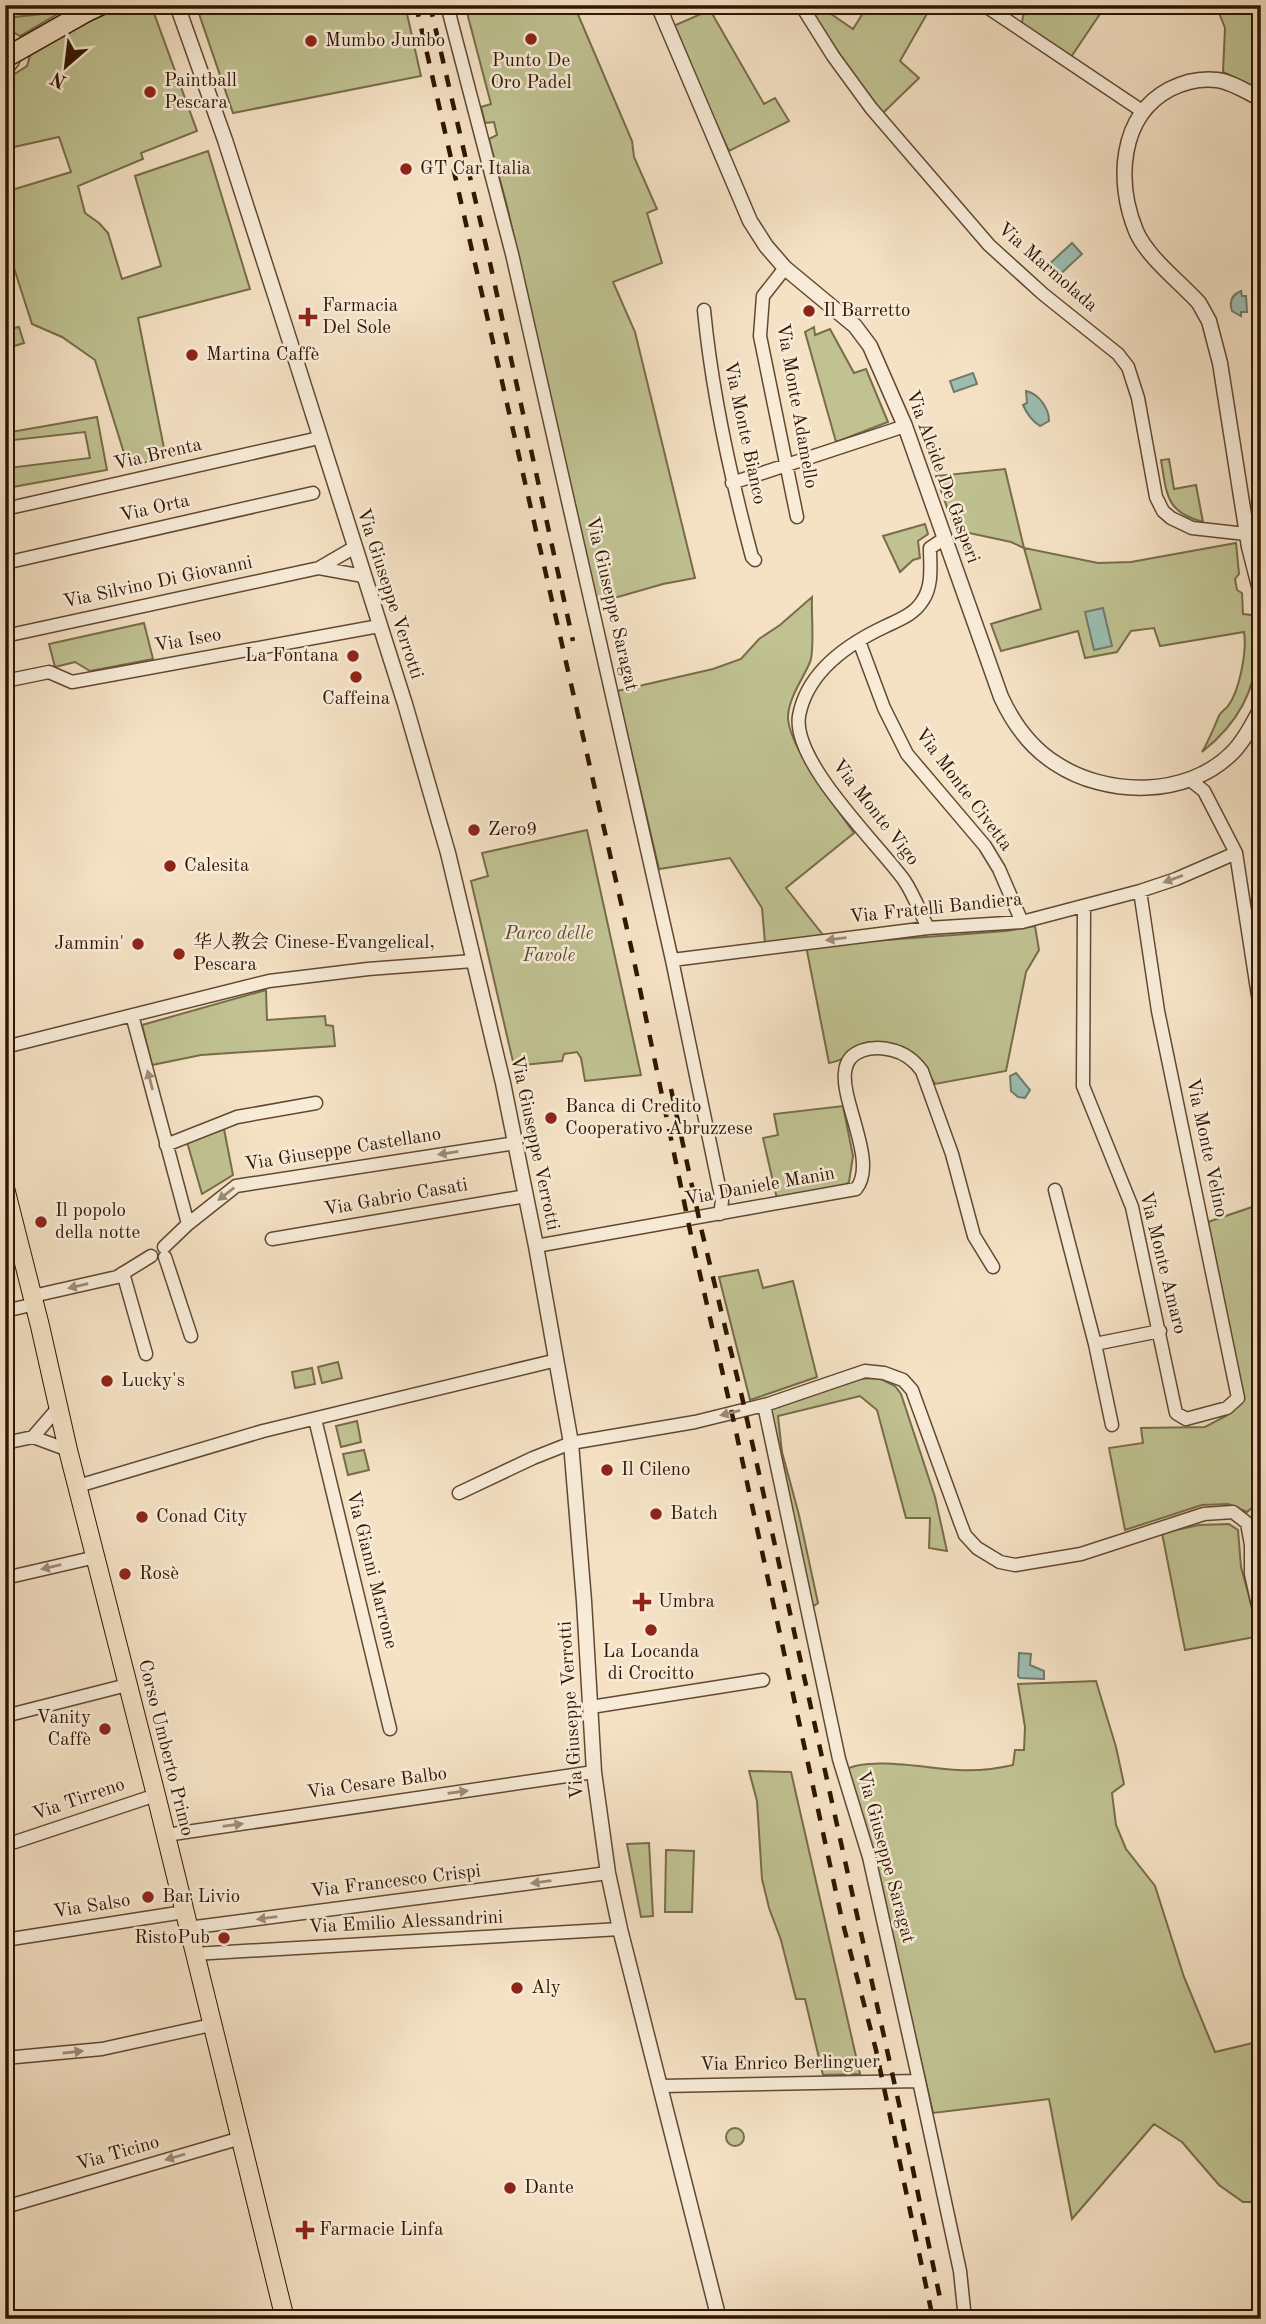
<svg xmlns="http://www.w3.org/2000/svg" width="1266" height="2324" font-family="'Old Standard TT','Noto Serif SC',serif">
  <rect width="100%" height="100%" fill="#f5e2c5"/>
  <filter id="stains"><feTurbulence type="fractalNoise" baseFrequency=".00286" numOctaves="4"/><feColorMatrix values="0 0 0 0 .2 0 0 0 0 .09 0 0 0 0 .02 0 0 0 .5 -.17"/></filter>
  <radialGradient id="worn" r=".72"><stop offset=".6" stop-color="#630" stop-opacity="0"/><stop offset="1" stop-color="#630" stop-opacity=".3"/></radialGradient>
  <path fill="#c0c292" stroke="#786c49" stroke-width="2" d="M 135,5 L 151,5 L 197,131 L 141,153 L 143,159 L 78,186 L 85,213 L 99,223 L 108,233 L 122,279 L 161,266 L 135,176 L 208,151 L 250,289 L 138,318 L 166,458 L 132,465 L 124,453 L 95,360 L 62,337 L 32,324 L 14,268 L 5,269 L 5,192 L 71,172 L 59,137 L 5,149 L 5,80 L 27,66 L 31,52 L 100,15 Z
    M 196,5 L 405,5 L 421,76 L 233,113 Z
    M 465,5 L 574,5 L 632,141 L 634,157 L 657,209 L 647,213 L 662,263 L 613,282 L 635,332 L 695,578 L 663,584 L 597,603 L 507,206 L 489,139 L 497,135 L 494,122 L 485,123 L 481,107 L 491,104 Z
    M 807,5 L 818,5 L 853,29 L 868,5 L 932,5 L 900,61 L 919,78 L 883,113 L 850,70 Z
    M 1030,5 L 1106,5 L 1069,60 L 1021,29 L 1023,16 Z
    M 1216,5 L 1261,5 L 1261,90 L 1223,72 L 1225,28 Z
    M 710,10 L 764,104 L 775,98 L 789,121 L 729,151 L 671,27 Z
    M 61,12 L 20,36 L 5,27 L 5,18 Z
    M 19,327 L 24,343 L 5,349 L 5,330 Z
    M 814,327 L 815,335 L 830,329 L 854,373 L 866,369 L 888,422 L 836,442 L 805,332 Z
    M 97,417 L 107,470 L 7,488 L 5,449 L 9,468 L 90,458 L 85,432 L 5,441 L 5,433 Z
    M 1169,459 L 1174,489 L 1196,485 L 1203,522 C 1165,512 1167,494 1161,460 Z
    M 1005,469 L 1024,548 L 1098,563 L 1131,562 L 1236,543 L 1239,574 L 1235,579 L 1237,590 L 1242,593 L 1243,614 L 1252,615 C 1266,672 1246,717 1202,752 C 1209,740 1213,730 1218,718 C 1220,712 1225,710 1228,706 C 1240,690 1247,650 1244,632 L 1160,646 L 1154,628 L 1131,631 L 1117,652 L 1085,658 L 1078,631 L 1001,651 L 991,624 L 1041,609 L 1024,548 L 1011,542 L 955,530 L 936,476 Z
    M 925,524 L 928,534 L 918,541 L 920,558 L 913,560 L 900,572 L 883,536 Z
    M 812,597 C 811,612 815,650 810,662 C 803,679 789,697 788,716 C 787,745 837,809 854,833 L 786,888 L 823,935 L 765,943 L 762,908 L 730,858 L 659,869 L 617,691 L 713,669 L 741,659 L 759,639 L 780,625 Z
    M 144,623 L 153,659 L 90,671 L 75,662 L 55,667 L 49,644 Z
    M 587,830 L 641,1075 L 585,1081 L 581,1058 L 577,1052 L 564,1054 L 562,1061 L 514,1066 L 471,881 L 488,876 L 482,853 Z
    M 1035,926 L 1039,950 L 1026,972 L 1006,1071 L 935,1084 C 922,1061 906,1044 879,1042 C 871,1042 864,1042 857,1046 C 844,1054 849,1059 829,1063 L 806,946 L 1006,931 Z
    M 266,990 L 267,1020 L 325,1016 L 326,1025 L 333,1026 L 335,1046 L 201,1055 L 152,1065 L 142,1025 Z
    M 843,1106 L 853,1156 L 849,1182 L 842,1187 L 777,1199 L 763,1138 L 778,1135 L 774,1114 Z
    M 224,1129 L 233,1175 L 202,1194 L 187,1142 Z
    M 1261,1204 L 1261,1500 L 1247,1512 L 1228,1504 L 1202,1505 L 1125,1530 L 1109,1448 L 1143,1443 L 1141,1428 L 1205,1427 L 1226,1416 L 1243,1396 L 1208,1222 Z
    M 758,1270 L 763,1288 L 793,1281 L 817,1377 L 750,1400 L 719,1277 Z
    M 338,1362 L 342,1378 L 322,1383 L 318,1367 Z
    M 312,1368 L 315,1384 L 295,1388 L 292,1372 Z
    M 879,1378 L 895,1386 L 901,1394 L 935,1497 L 947,1551 L 929,1548 L 930,1518 L 906,1518 L 877,1410 L 860,1396 L 778,1416 L 782,1452 L 799,1515 L 818,1603 L 812,1607 L 769,1415 L 774,1405 L 852,1379 Z
    M 357,1421 L 361,1442 L 341,1447 L 336,1426 Z
    M 364,1450 L 369,1470 L 348,1475 L 343,1454 Z
    M 1229,1524 L 1238,1530 L 1241,1567 L 1260,1636 L 1185,1650 L 1162,1533 L 1199,1525 Z
    M 1096,1681 L 1116,1747 L 1124,1784 L 1112,1793 L 1116,1825 L 1126,1849 L 1155,1886 L 1184,1977 L 1215,2052 L 1261,2041 L 1261,2202 L 1243,2202 L 1219,2185 L 1182,2142 L 1154,2124 L 1072,2219 L 1049,2099 L 933,2113 L 873,1854 L 845,1770 C 869,1756 931,1769 958,1770 C 976,1771 996,1769 1013,1765 L 1015,1750 L 1024,1750 L 1025,1727 L 1018,1684 Z
    M 749,1771 L 791,1772 L 860,2074 L 823,2075 L 805,1999 L 796,1999 L 781,1940 L 769,1908 L 762,1879 L 757,1801 Z
    M 649,1843 L 653,1916 L 641,1917 L 627,1844 Z
    M 666,1850 L 694,1851 L 692,1912 L 665,1912 Z
    M726 2137a9 9 0 1 1 18 0a9 9 0 1 1-18 0Z"/>
  <path fill="#9cbeb2" stroke="#717a6b" stroke-width="2" d="M 1072,243 L 1082,254 L 1054,280 L 1044,269 Z
    M 1241,291 L 1242,296 L 1246,296 L 1247,312 L 1241,312 L 1241,316 L 1232,311 C 1229,302 1231,295 1241,291 Z
    M 973,373 L 977,384 L 954,392 L 950,381 Z
    M 1026,391 C 1039,394 1049,408 1049,421 L 1040,426 C 1032,421 1027,414 1023,405 L 1027,403 Z
    M 1103,608 L 1112,646 L 1094,650 L 1085,612 Z
    M 1016,1073 L 1030,1090 L 1025,1098 L 1018,1097 L 1011,1091 L 1010,1076 Z
    M 1019,1653 L 1031,1654 L 1030,1665 L 1044,1671 L 1044,1679 L 1020,1678 L 1018,1676 Z"/>
  <g fill="none" stroke-linecap="round" stroke-linejoin="round">
    <defs>
      <path id="minor" d="M 447,5 L 512,254 L 672,960 L 722,1201 L 720,1214
        M 801,5 L 833,56 L 871,108 L 989,245 L 1043,294 L 1118,354 L 1128,367 L 1138,398 L 1156,497 L 1163,511 L 1171,518 L 1192,528 L 1246,534 L 1261,528
        M 984,5 L 1142,111
        M 5,71 L 13,61
        M 785,268 L 763,296 L 760,336 L 797,517
        M 704,310 C 712,394 730,475 752,557 L 755,560
        M 732,483 L 905,426
        M 5,509 L 319,438
        M 5,563 L 313,493
        M 319,568 L 363,576
        M 5,636 L 319,568 L 355,547
        M 859,641 L 884,708 L 907,754 L 985,846 L 999,869 L 1022,922
        M 5,681 L 49,672 L 72,682 L 379,626
        M 1189,779 L 1204,791 L 1236,853 L 1261,1015
        M 1084,906 L 1083,1086 L 1132,1207 L 1176,1413 L 1186,1419 L 1227,1408 L 1238,1398 L 1158,1011 L 1140,891
        M 928,928 C 920,912 914,895 904,880 C 878,844 792,762 799,716 C 807,672 846,645 884,627 C 898,620 914,615 923,600 C 933,585 930,565 930,548 L 945,538
        M 672,960 L 928,928 L 1022,922 L 1140,891 L 1176,879 L 1236,853
        M 132,1015 L 188,1224
        M 5,1047 L 269,981 L 368,969 L 473,961
        M 166,1145 L 237,1117 L 316,1103
        M 1055,1190 L 1095,1344 L 1112,1425
        M 272,1239 L 526,1196
        M 536,1246 L 856,1189 C 878,1163 841,1102 845,1072 C 847,1049 873,1045 892,1050 C 905,1053 914,1060 922,1071 L 952,1154 L 974,1236 L 993,1267
        M 164,1247 L 188,1224 L 236,1186 L 516,1143
        M 165,1257 L 191,1336
        M 123,1273 L 146,1354
        M 33,1296 L 117,1277 L 151,1256
        M 5,1311 L 35,1304
        M 1095,1344 L 1160,1331
        M 764,1405 L 839,1759 L 869,1857 L 919,2081 L 960,2271 L 965,2319
        M 315,1419 L 390,1729
        M 33,1437 L 58,1408
        M 5,1443 L 33,1437 L 68,1450
        M 78,1486 L 263,1431 L 557,1360
        M 459,1493 L 533,1458 L 571,1443 L 695,1422 L 768,1404 L 865,1371 L 884,1373 L 903,1380 L 912,1390 L 960,1522 L 965,1535 L 977,1548 L 1000,1562 L 1015,1565 L 1081,1554 L 1204,1514 L 1233,1512 L 1247,1523 L 1251,1545 L 1251,1574 L 1261,1619
        M 5,1578 L 96,1557
        M 591,1707 L 763,1680
        M 5,1716 L 127,1685
        M 166,1835 L 594,1772
        M 15,1842 L 156,1795
        M 188,1928 L 608,1873
        M 5,1940 L 184,1912
        M 194,1954 L 620,1929
        M 5,2058 L 102,2049 L 211,2025
        M 662,2086 L 919,2081
        M 5,2207 L 241,2138"/>
      <path id="tertiary" d="M 177,5 L 225,140 L 285,326 L 405,704 L 448,853 L 503,1083 L 536,1246 L 571,1443 L 584,1601 L 594,1772 L 608,1873 L 620,1929 L 719,2319
        M 658,5 L 750,221 L 766,246 L 785,268 L 855,326 L 870,346 L 905,426 L 1001,697 C 1013,723 1030,747 1055,763 C 1106,797 1187,798 1232,753 C 1244,741 1253,724 1261,708
        M 1261,99 C 1247,92 1232,82 1217,80 C 1201,78 1184,82 1170,89 C 1119,116 1116,182 1136,231 C 1147,257 1180,282 1199,303 L 1209,321 L 1220,363 L 1249,547 L 1261,594"/>
      <path id="primary" d="M 5,1188 L 40,1326 L 68,1450 L 156,1795 L 285,2319"/>
      <path id="trunk" d="M 86,12 L 101,5"/>
    </defs>
    <use href="#minor" stroke="#614831" stroke-width="15"/>
    <use href="#tertiary" stroke="#614831" stroke-width="17"/>
    <use href="#primary" stroke="#301500" stroke-width="20"/>
    <use href="#trunk" stroke="#301500" stroke-width="22"/>
    <use href="#minor" stroke="#f8ecd9" stroke-width="12"/>
    <use href="#tertiary" stroke="#f8ecd9" stroke-width="14"/>
    <use href="#primary" stroke="#f5e2c5" stroke-width="18"/>
    <use href="#trunk" stroke="#f5e2c5" stroke-width="19"/>
    <path stroke="#301500" stroke-width="4.5" stroke-dasharray="12 12" stroke-linecap="butt" d="M 416,5 L 632,951 L 691,1235 L 735,1427 L 842,1920 L 876,2050 L 933,2319
      M 430,5 L 490,263 L 573,641
      M 671,1089 L 702,1232 L 742,1397 L 901,2113 L 940,2298"/>
    <defs>
      <path id="trunk-bridge" d="M 5,58 L 86,12"/>
    </defs>
    <use href="#trunk-bridge" stroke="#301500" stroke-width="22" stroke-linecap="butt"/>
    <use href="#trunk-bridge" stroke="#f5e2c5" stroke-width="19"/>
  </g>
  <defs><path id="oneway-solid" d="M-6-.8H1V-3.2L6.5 0L1 3.2V.8H-6Z" transform="scale(1.75)"/></defs>
  <g fill="#9e8b77">
    <use href="#oneway-solid" transform="translate(1173 879) rotate(160)"/>
    <use href="#oneway-solid" transform="translate(836 939) rotate(173)"/>
    <use href="#oneway-solid" transform="translate(150 1080) rotate(-105)"/>
    <use href="#oneway-solid" transform="translate(448 1153) rotate(171)"/>
    <use href="#oneway-solid" transform="translate(226 1194) rotate(142)"/>
    <use href="#oneway-solid" transform="translate(78 1286) rotate(167)"/>
    <use href="#oneway-solid" transform="translate(730 1413) rotate(166)"/>
    <use href="#oneway-solid" transform="translate(51 1567) rotate(167)"/>
    <use href="#oneway-solid" transform="translate(458 1792) rotate(-8)"/>
    <use href="#oneway-solid" transform="translate(233 1825) rotate(-8)"/>
    <use href="#oneway-solid" transform="translate(541 1882) rotate(173)"/>
    <use href="#oneway-solid" transform="translate(267 1918) rotate(173)"/>
    <use href="#oneway-solid" transform="translate(73 2052) rotate(-6)"/>
    <use href="#oneway-solid" transform="translate(175 2157) rotate(164)"/>
  </g>
  <g fill="#8f2418" stroke="#f8ecd9" stroke-width="2.5">
    <circle cx="531" cy="39" r="7"/>
    <circle cx="311" cy="41" r="7"/>
    <circle cx="150" cy="92" r="7"/>
    <circle cx="406" cy="169" r="7"/>
    <circle cx="809" cy="311" r="7"/>
    <path d="M304.5 306.5h7v7h7v7h-7v7h-7v-7h-7v-7h7z"/>
    <circle cx="192" cy="355" r="7"/>
    <circle cx="353" cy="656" r="7"/>
    <circle cx="356" cy="677" r="7"/>
    <circle cx="474" cy="830" r="7"/>
    <circle cx="170" cy="866" r="7"/>
    <circle cx="138" cy="944" r="7"/>
    <circle cx="179" cy="954" r="7"/>
    <circle cx="551" cy="1118" r="7"/>
    <circle cx="41" cy="1222" r="7"/>
    <circle cx="107" cy="1381" r="7"/>
    <circle cx="607" cy="1470" r="7"/>
    <circle cx="656" cy="1514" r="7"/>
    <circle cx="142" cy="1517" r="7"/>
    <circle cx="125" cy="1574" r="7"/>
    <path d="M638.5 1591.5h7v7h7v7h-7v7h-7v-7h-7v-7h7z"/>
    <circle cx="651" cy="1630" r="7"/>
    <circle cx="105" cy="1729" r="7"/>
    <circle cx="148" cy="1897" r="7"/>
    <circle cx="224" cy="1938" r="7"/>
    <circle cx="517" cy="1988" r="7"/>
    <circle cx="510" cy="2188" r="7"/>
    <path d="M301.5 2219.5h7v7h7v7h-7v7h-7v-7h-7v-7h7z"/>
  </g>
  <g text-anchor="middle" dominant-baseline="central" stroke-width="5" stroke-linejoin="round" paint-order="stroke">
    <g font-size="19" fill="#301500" stroke="#f8ecd9" text-anchor="start">
      <text x="325" y="41">Mumbo Jumbo</text>
      <text x="531" y="61" text-anchor="middle">Punto De<tspan x="531" dy="22">Oro Padel</tspan></text>
      <text x="164" y="81">Paintball<tspan x="164" dy="22">Pescara</tspan></text>
      <text x="420" y="169">GT Car Italia</text>
      <text x="322" y="306">Farmacia<tspan x="322" dy="22">Del Sole</tspan></text>
      <text x="823" y="311">Il Barretto</text>
      <text x="206" y="355">Martina Caffè</text>
      <text x="339" y="656" text-anchor="end">La Fontana</text>
      <text x="356" y="699" text-anchor="middle">Caffeina</text>
      <text x="488" y="830">Zero9</text>
      <text x="184" y="866">Calesita</text>
      <text x="193" y="943">华人教会 Cinese-Evangelical,<tspan x="193" dy="22">Pescara</tspan></text>
      <text x="124" y="944" text-anchor="end">Jammin'</text>
      <text x="565" y="1107">Banca di Credito<tspan x="565" dy="22">Cooperativo Abruzzese</tspan></text>
      <text x="55" y="1211">Il popolo<tspan x="55" dy="22">della notte</tspan></text>
      <text x="121" y="1381">Lucky's</text>
      <text x="621" y="1470">Il Cileno</text>
      <text x="670" y="1514">Batch</text>
      <text x="156" y="1517">Conad City</text>
      <text x="139" y="1574">Rosè</text>
      <text x="658" y="1602">Umbra</text>
      <text x="651" y="1652" text-anchor="middle">La Locanda<tspan x="651" dy="22">di Crocitto</tspan></text>
      <text x="91" y="1718" text-anchor="end">Vanity<tspan x="91" dy="22">Caffè</tspan></text>
      <text x="162" y="1897">Bar Livio</text>
      <text x="210" y="1938" text-anchor="end">RistoPub</text>
      <text x="531" y="1988">Aly</text>
      <text x="524" y="2188">Dante</text>
      <text x="319" y="2230">Farmacie Linfa</text>
    </g>
    <g font-size="19" fill="#301500" stroke="#f8ecd9">
      <text transform="translate(1047 268) rotate(41)">Via Marmolada</text>
      <text transform="translate(796 406) rotate(80)">Via Monte Adamello</text>
      <text transform="translate(744 433) rotate(78)">Via Monte Bianco</text>
      <text transform="translate(158 455) rotate(-13)">Via Brenta</text>
      <text transform="translate(942 477) rotate(70)">Via Alcide De Gasperi</text>
      <text transform="translate(155 509) rotate(-13)">Via Orta</text>
      <text transform="translate(158 583) rotate(-12)">Via Silvino Di Giovanni</text>
      <text transform="translate(389 594) rotate(72)">Via Giuseppe Verrotti</text>
      <text transform="translate(611 604) rotate(77)">Via Giuseppe Saragat</text>
      <text transform="translate(188 641) rotate(-10)">Via Iseo</text>
      <text transform="translate(963 790) rotate(53)">Via Monte Civetta</text>
      <text transform="translate(875 813) rotate(52)">Via Monte Vigo</text>
      <text transform="translate(936 909) rotate(-6)">Via Fratelli Bandiera</text>
      <text transform="translate(534 1143) rotate(78)">Via Giuseppe Verrotti</text>
      <text transform="translate(1206 1148) rotate(78)">Via Monte Velino</text>
      <text transform="translate(343 1150) rotate(-9)">Via Giuseppe Castellano</text>
      <text transform="translate(760 1187) rotate(-10)">Via Daniele Manin</text>
      <text transform="translate(396 1198) rotate(-10)">Via Gabrio Casati</text>
      <text transform="translate(1162 1263) rotate(76)">Via Monte Amaro</text>
      <text transform="translate(371 1570) rotate(76)">Via Gianni Marrone</text>
      <text transform="translate(572 1710) rotate(-94)">Via Giuseppe Verrotti</text>
      <text transform="translate(165 1748) rotate(76)">Corso Umberto Primo</text>
      <text transform="translate(377 1784) rotate(-8)">Via Cesare Balbo</text>
      <text transform="translate(79 1800) rotate(-19)">Via Tirreno</text>
      <text transform="translate(885 1857) rotate(75)">Via Giuseppe Saragat</text>
      <text transform="translate(396 1882) rotate(-7)">Via Francesco Crispi</text>
      <text transform="translate(92 1907) rotate(-9)">Via Salso</text>
      <text transform="translate(406 1923) rotate(-3)">Via Emilio Alessandrini</text>
      <text transform="translate(790 2064) rotate(-1)">Via Enrico Berlinguer</text>
      <text transform="translate(118 2154) rotate(-16)">Via Ticino</text>
    </g>
    <g font-size="19" font-style="italic" fill="#5b492c" stroke="#f8ecd9">
      <text x="549" y="934">Parco delle<tspan x="549" dy="22">Favole</tspan></text>
    </g>
  </g>
  <rect width="1266" height="2324" fill="none" stroke="#f5e2c5" stroke-width="28"/>
  <rect x="7" y="7" width="1252" height="2310" fill="none" stroke="#301500" stroke-width="3.5"/>
  <rect x="14" y="14" width="1238" height="2296" fill="none" stroke="#301500" stroke-width="2"/>
  <g transform="translate(66 66) rotate(208)" stroke="#f8ecd9" stroke-width="5" paint-order="stroke">
  <path d="M0-5L12 26L0 18L-12 26Z" fill="#301500"/>
  <text y="-10" font-size="19" font-weight="bold" text-anchor="middle" fill="#301500">N</text>
  </g>
  <rect width="100%" height="100%" filter="url(#stains)"/>
  <rect width="100%" height="100%" fill="url(#worn)"/>
</svg>
